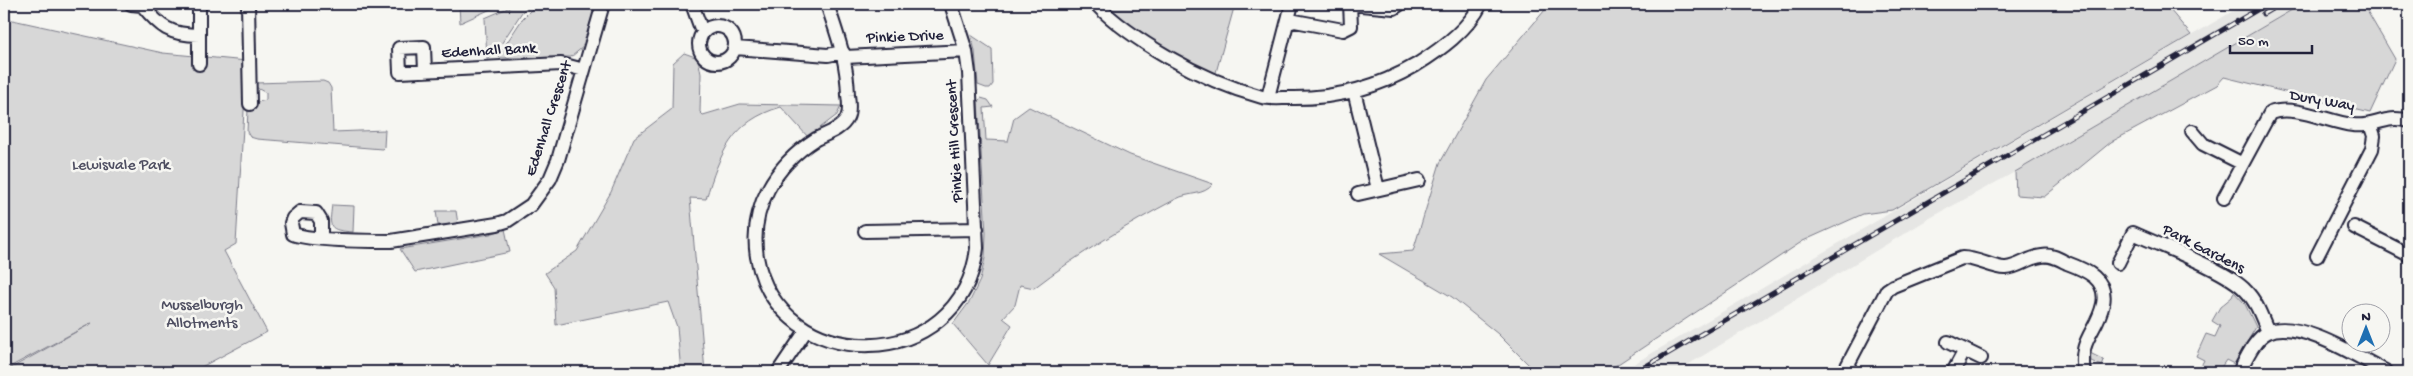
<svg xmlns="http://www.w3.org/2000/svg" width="2413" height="376" font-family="'Gochi Hand',sans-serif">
  <rect width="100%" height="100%" fill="#f6f6f2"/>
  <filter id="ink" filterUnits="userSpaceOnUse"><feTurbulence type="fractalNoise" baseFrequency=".02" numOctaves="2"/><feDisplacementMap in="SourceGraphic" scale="10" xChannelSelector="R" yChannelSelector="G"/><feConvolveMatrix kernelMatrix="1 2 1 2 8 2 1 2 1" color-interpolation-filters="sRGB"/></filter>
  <g filter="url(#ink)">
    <path fill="#e6e6e4" d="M 2245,4 L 2302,4 L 2015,172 L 1930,218 L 1676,372 L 1620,372 Z"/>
    <path fill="#d7d7d7" stroke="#7c7c89" d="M 4,4 L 7,4 L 8,19 L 163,53 L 247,61 L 236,244 L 224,251 L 267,332 L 192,372 L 4,372 L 92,323 L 4,370 Z
      M 459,4 L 502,4 L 460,23 Z
      M 517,4 L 530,4 L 522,12 L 494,55 L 487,59 L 485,18 Z
      M 537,4 L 594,4 L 595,9 L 584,46 L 571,57 L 500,58 L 498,56 L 523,18 Z
      M 1106,4 L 1235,4 L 1215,76 L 1132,29 Z
      M 1550,4 L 2165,4 L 2191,35 L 1892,210 L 1863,214 L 1803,241 L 1606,372 L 1536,372 L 1498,334 L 1452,297 L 1379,254 L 1413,251 L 1440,163 L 1486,80 Z
      M 2302,4 L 2363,4 L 2395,59 L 2370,113 L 2224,77 L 2217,85 L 2111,142 L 2044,197 L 2016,195 L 2015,172 Z
      M 971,35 L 992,49 L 993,84 L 990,88 L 986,88 L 978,85 L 975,51 Z
      M 684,53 L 698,58 L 701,74 L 700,112 L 703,115 L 740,104 L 841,106 L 837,115 L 808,137 L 781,107 C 732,121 720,153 706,199 L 690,198 L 705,372 L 681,372 L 677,327 L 668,302 L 556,325 L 554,287 L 545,273 L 577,251 L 611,192 L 634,138 L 672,109 L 673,63 Z
      M 323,81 L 328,83 L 331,88 L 333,132 L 385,130 L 384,147 L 382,149 L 257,139 L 250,137 L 247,132 L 248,109 L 255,109 L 258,102 L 266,100 L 266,93 L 257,88 L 255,83 Z
      M 981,98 L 988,100 L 993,107 L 984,108 L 986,140 L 1008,141 L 1014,118 L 1029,107 L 1130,155 L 1213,184 C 1204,196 1189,192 1176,199 C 1127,225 1078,254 1034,288 L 1020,285 L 1015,305 L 1003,318 L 1012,325 L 988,365 L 953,324 L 970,301 L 980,280 L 985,258 L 986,233 L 978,101 Z
      M 332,205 L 354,206 L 353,232 C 328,230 329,228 332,205 Z
      M 436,211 L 456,211 L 458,224 L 438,225 Z
      M 505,229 L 510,252 L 415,272 L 400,249 L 490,234 Z
      M 2234,292 L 2245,304 L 2256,327 L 2234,364 L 2226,360 L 2218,372 L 2187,372 L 2190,368 L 2198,372 L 2204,360 L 2196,356 L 2206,334 L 2215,337 L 2220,326 L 2212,321 L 2220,307 L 2232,297 Z
      M 2090,353 L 2104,360 L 2102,366 L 2091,361 Z"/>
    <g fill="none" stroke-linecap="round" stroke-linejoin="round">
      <defs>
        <path id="minor" d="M 131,4 L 142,5 C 160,27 170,35 199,35
          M 199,4 L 199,64
          M 248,4 L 250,104
          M 692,4 L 700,26 L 705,31
          M 827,4 C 838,37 847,60 848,95 C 849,102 850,112 847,118 C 842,129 826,134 816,139 C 775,165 749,208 757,257 C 778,376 962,376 977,248 L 969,73 L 966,51 L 951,4
          M 1096,4 C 1117,26 1142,42 1168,57 C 1199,75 1229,88 1262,97 C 1270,99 1281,98 1289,98 C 1334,99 1377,88 1416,65 C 1440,50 1468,30 1481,4
          M 1288,23 L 1295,21 L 1343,30 L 1351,26 L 1350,4 L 1394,8 L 1400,4
          M699 44a18 18 0 1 1 36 0a18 18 0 1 1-36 0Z
          M 735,48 L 828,55 L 843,52
          M 845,57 L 966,51
          M 425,71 L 424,47 L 399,48 L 400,72 L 561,64 L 584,70
          M 1354,91 L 1378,189
          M 1268,97 L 1292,4
          M 2192,131 L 2203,144 L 2241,163
          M 1358,194 L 1419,180
          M 2224,198 L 2270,113 C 2295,104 2327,122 2353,125 C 2375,128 2385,114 2409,121
          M 2354,227 L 2409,255
          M 865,231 L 977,229
          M 321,237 L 321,221 L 316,213 L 300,212 L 293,218 L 291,223 L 293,234 C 312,241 368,241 391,241 L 497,224 L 507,221 L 531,205 L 550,179 L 558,160 L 603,4
          M 2317,256 L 2372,149 L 2374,136 L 2370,124
          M 2118,263 L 2133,233 C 2161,246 2227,270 2246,291 C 2257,302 2262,318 2268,332
          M 1948,342 L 1981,358
          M 778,372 L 805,332
          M 1844,372 L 1887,290 L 1893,286 L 1962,258 C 1978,258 1995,269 2006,268 C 2019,267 2029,257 2042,256 C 2051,254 2059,259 2067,263 C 2086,270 2108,279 2103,304 C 2097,332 2078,339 2084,372
          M 1953,372 L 1965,350
          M 2239,372 C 2246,359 2254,339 2268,332 C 2298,318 2360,358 2387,372"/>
      </defs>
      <use href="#minor" stroke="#22223b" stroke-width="16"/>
      <use href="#minor" stroke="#f6f6f2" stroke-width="12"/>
      <defs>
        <path id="rail" d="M 2263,14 L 2280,4
          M 1636,372 L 2267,4"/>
      </defs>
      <use href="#rail" stroke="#22223b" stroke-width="5"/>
      <use href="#rail" stroke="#f6f6f2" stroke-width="3" stroke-dasharray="9" stroke-linecap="butt"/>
    </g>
  </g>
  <g text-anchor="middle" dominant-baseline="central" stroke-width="5" stroke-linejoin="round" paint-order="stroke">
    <g font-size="16" fill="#22223b" stroke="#f6f6f2">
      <text transform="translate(905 38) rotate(-2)">Pinkie Drive</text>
      <text transform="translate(489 52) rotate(-3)">Edenhall Bank</text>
      <text transform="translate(2322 102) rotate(10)">Dury Way</text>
      <text transform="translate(550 119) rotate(-72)">Edenhall Crescent</text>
      <text transform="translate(956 141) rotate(-93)">Pinkie Hill Crescent</text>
      <text transform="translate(2203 250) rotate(27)">Park Gardens</text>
    </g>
    <g font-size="16" fill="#4f4f62" stroke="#f6f6f2">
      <text x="121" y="166">Lewisvale Park</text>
      <text x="202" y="306">Musselburgh<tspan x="202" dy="18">Allotments</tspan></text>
    </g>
  </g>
  <rect width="2413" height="376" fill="none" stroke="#f6f6f2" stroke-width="20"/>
  <rect x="10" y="10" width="2393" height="356" fill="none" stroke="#22223b" stroke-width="2" filter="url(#ink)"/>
  <g transform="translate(2366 328)"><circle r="24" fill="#f6f6f2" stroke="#a1a1a9"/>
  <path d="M0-4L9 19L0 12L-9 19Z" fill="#1f6fb2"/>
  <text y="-8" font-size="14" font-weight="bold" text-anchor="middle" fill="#22223b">N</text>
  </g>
  <path d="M2230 45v8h82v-8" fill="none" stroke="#22223b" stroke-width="2.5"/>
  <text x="2238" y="45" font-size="15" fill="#22223b" stroke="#f6f6f2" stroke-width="4" paint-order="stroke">50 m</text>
</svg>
